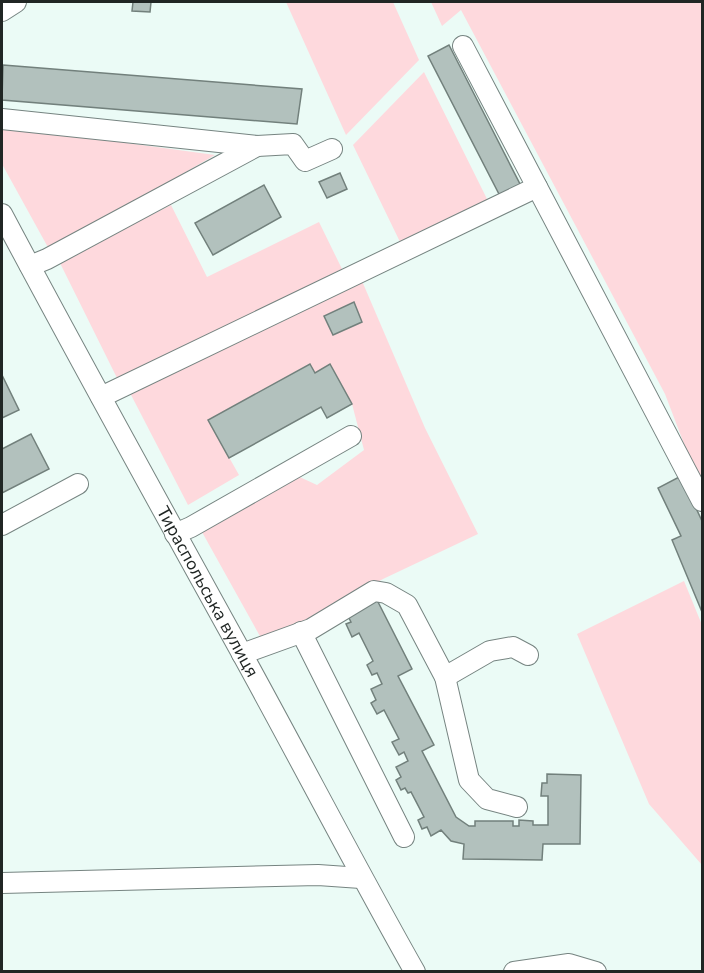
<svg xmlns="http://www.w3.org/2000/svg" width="704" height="973" font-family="'Nunito Sans',sans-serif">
  <rect width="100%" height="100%" fill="#ebfbf6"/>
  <path fill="#fed9dd" d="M 286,2 L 393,2 L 419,60 L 346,135 Z
    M 431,2 L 702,2 L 702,491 L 665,394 L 461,10 L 442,26 Z
    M 424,72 L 488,201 L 401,244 L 353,145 Z
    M 2,126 L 215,155 L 50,251 L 2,164 Z
    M 171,205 L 207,277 L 319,222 L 342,269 L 118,380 L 59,261 Z
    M 362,281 L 425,428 L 478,534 L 383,579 L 325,612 L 261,638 L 202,532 L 291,473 L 317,485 L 364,450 L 352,404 L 330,365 L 315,373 L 309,364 L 208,420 L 239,475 L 188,505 L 129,391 Z
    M 684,581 L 702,625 L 702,865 L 649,804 L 577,634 Z"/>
  <path fill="#b2c1bd" stroke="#72807c" stroke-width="1.5" d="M 133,2 L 151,2 L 150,12 L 132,11 Z
    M 449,45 L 521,186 L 500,196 L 428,56 Z
    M 3,65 L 302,89 L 297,124 L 2,100 Z
    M 340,173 L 347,189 L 327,198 L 319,182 Z
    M 264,185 L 281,217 L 213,255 L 195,223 Z
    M 354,302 L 362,322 L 333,335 L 324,316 Z
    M 310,364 L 315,373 L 330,364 L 352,404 L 327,418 L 321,407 L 229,458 L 208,420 Z
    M 2,375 L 19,410 L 2,418 Z
    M 31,434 L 49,469 L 2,493 L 2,449 Z
    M 681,476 L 702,521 L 702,612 L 672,540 L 681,536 L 658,488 Z
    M 376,598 L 412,669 L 398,676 L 434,745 L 422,751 L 456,817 L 469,826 L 475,826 L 475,821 L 513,821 L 513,826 L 519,826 L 519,820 L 533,821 L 533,825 L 548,825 L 548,796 L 541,796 L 542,783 L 547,783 L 547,774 L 581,775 L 580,844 L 543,844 L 542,860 L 463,859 L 464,844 L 451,841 L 441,830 L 431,836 L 427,827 L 422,829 L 418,820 L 424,817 L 411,792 L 408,793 L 405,788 L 401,790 L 396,780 L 401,777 L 396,767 L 408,761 L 404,752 L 399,755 L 392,742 L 399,739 L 384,710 L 377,714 L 371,703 L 376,700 L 371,689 L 382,684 L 377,673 L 372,675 L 367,665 L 373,661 L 359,633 L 352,637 L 346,624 L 351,622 L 347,614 Z"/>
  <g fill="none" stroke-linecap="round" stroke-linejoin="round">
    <defs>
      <g id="minor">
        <path d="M 2,11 L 16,2"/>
        <path d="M 463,46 L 702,501"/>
        <path d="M 2,119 L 257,146"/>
        <path id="s1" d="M 2,214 C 80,361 161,507 241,652 C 300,759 355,866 415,972"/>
        <path d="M 30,266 L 47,259 L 257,146 L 293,144 L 305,161 L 332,149"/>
        <path d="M 101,397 L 537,187"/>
        <path d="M 2,525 L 78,484"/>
        <path d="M 175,534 L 191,527 L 351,436"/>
        <path d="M 301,632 L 404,837"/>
        <path d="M 242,654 L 311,629 L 374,591 L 386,593 L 407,605 L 445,677 L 469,780 L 487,799 L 517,807"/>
        <path d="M 445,677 L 490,651 L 513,647 L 528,655"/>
        <path d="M 2,883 L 318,875 L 361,878"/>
        <path d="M 514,972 L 569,964 L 596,972"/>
      </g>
    </defs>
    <use href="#minor" stroke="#768481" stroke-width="22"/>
    <use href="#minor" stroke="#fff" stroke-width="20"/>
  </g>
  <g text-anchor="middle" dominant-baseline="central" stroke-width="4.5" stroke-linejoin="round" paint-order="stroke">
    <g font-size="18" fill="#202624" stroke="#fff">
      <text stroke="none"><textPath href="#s1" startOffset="430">Тираспольська вулиця</textPath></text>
    </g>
  </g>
  <rect width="704" height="973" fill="none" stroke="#202624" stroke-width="6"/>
</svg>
